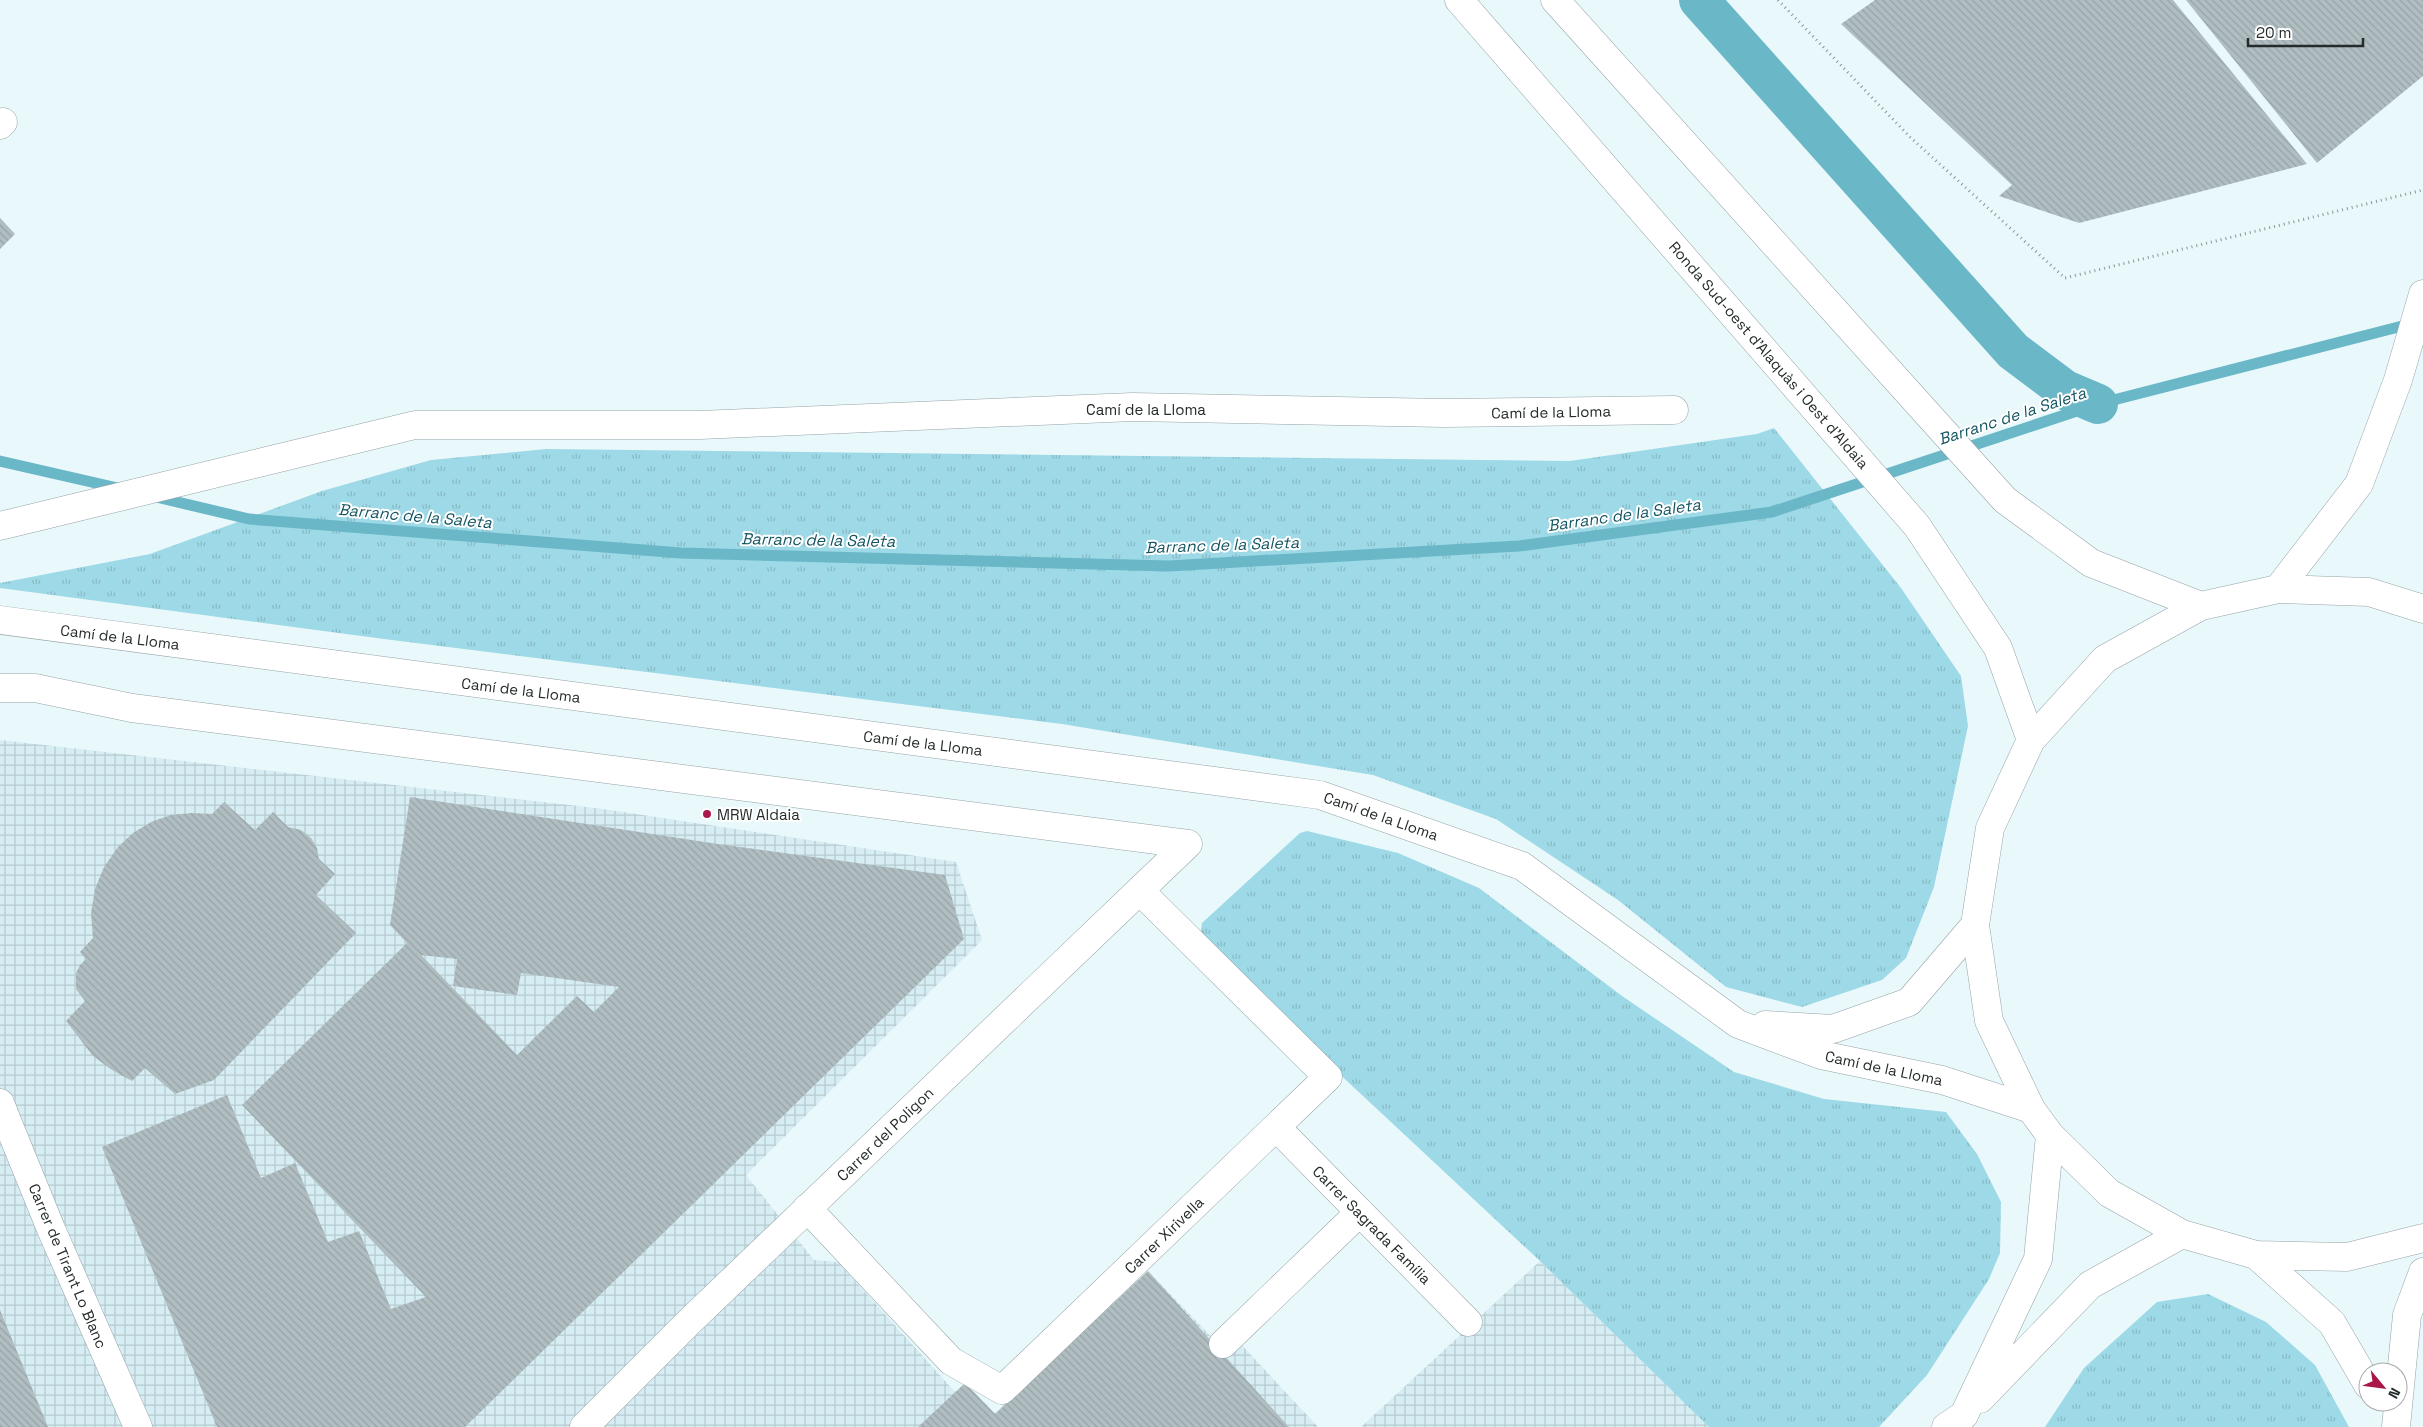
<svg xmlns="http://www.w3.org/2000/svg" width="2423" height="1427" font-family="'Space Grotesk',sans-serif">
  <defs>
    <pattern id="industrial-grid" width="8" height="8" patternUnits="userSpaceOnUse" patternTransform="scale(1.25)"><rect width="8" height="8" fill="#d5edf3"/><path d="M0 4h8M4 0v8" fill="none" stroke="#b7cbd0"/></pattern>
    <pattern id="grass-tufts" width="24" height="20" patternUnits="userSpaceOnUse" patternTransform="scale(1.25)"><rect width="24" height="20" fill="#9dd9e6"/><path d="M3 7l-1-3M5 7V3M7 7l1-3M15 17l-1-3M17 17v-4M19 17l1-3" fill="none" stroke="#87bac5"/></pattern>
    <pattern id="building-back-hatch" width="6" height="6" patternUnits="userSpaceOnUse" patternTransform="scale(1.25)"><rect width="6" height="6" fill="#b0bec1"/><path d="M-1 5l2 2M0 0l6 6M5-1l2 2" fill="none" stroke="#97a3a6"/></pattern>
  </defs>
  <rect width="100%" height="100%" fill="#e9f8fb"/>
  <path fill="url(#industrial-grid)" d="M 0,740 L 596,808 L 956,862 L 982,940 L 746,1175 L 814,1260 L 838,1262 L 956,1393 L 965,1383 L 995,1413 L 1148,1271 L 1225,1351 L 1238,1341 L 1318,1427 L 0,1427 Z
    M 1540,1261 L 1709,1427 L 1361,1427 Z"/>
  <path fill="url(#grass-tufts)" d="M 1774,428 L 1901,588 L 1961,676 L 1968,726 L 1934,887 L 1906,958 L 1882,980 L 1802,1007 L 1726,987 L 1618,900 L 1496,819 L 1373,775 L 1062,724 L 384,639 L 0,588 L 0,583 L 150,554 L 322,491 L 431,460 L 546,449 L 1570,461 L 1757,434 Z
    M 1307,831 L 1398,853 L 1479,888 L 1622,996 L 1734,1072 L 1824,1099 L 1946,1112 L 1977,1154 L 2001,1202 L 2000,1253 L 1989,1279 L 1927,1375 L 1879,1427 L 1709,1427 L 1540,1261 L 1199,943 L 1202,923 L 1300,833 Z
    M 2208,1294 L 2266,1322 L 2315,1365 L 2349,1427 L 2045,1427 L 2084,1368 L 2157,1302 Z"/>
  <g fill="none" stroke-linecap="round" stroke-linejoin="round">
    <path stroke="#6ab7c8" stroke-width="11" d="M 0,461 L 122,489
      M 152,496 L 249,519 L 681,553 L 1169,566 L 1519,546 L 1772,512 L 2098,404 L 2414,323"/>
    <path stroke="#6ab7c8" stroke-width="40" d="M 1699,0 L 2013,351 L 2065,390 L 2098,404"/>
  </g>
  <path fill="url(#building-back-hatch)" fill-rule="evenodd" d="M 1875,0 L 2173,0 L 2307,164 L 2079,223 L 1999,196 L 2012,185 L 1841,24 Z
    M 2186,0 L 2423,0 L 2423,76 L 2317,163 Z
    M 0,218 L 15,234 L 0,249 Z
    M 410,797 L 718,844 L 945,875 L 964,939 L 465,1427 L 217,1427 L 102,1147 L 227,1095 L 261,1178 L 295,1163 L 328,1242 L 359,1231 L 391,1309 L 426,1297 L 242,1105 L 407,943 L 390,925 ZM 421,955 L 457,959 L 453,986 L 517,995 L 521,973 L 619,987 L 594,1012 L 577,996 L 517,1055 Z
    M 224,802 L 255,830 L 273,812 L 288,827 L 301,830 L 311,838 L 317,848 L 319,859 L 335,874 L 316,895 L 356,933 L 214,1080 L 175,1094 L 145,1068 L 132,1081 L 112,1070 L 93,1056 L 66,1021 L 85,1001 L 76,989 L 76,973 L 80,965 L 86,959 L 80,952 L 93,938 L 91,913 L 95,889 L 104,867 L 118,847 L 133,833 L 151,822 L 171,815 L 192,813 L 212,814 Z
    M 1148,1271 L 1289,1427 L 918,1427 L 965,1383 L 995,1414 Z
    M 0,1310 L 48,1427 L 0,1427 Z"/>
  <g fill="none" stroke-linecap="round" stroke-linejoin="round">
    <defs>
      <path id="minor" d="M 0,125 L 3,122
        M 0,526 L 415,425 L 700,425 L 1133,407 L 1444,413 L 1674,410
        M 2278,589 L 2359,484 L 2398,380 L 2423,294
        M 0,620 L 1320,795 L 1522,866 L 1738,1024 L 1821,1055 L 1942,1080 L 2031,1109
        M 0,688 L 35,688 L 132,708 L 1188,844
        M 1765,1025 L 1833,1029 L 1909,1002 L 1975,925
        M 3,1111 L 51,1229 L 138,1427
        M 1276,1127 L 1468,1322
        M 807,1208 L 951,1361 L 1002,1390 L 1328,1077 L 1140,891
        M 2256,1255 L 2332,1323 L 2368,1385
        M 1223,1344 L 1360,1212
        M 584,1427 L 690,1321 L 1188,844
        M 1946,1427 L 1964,1415
        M 2396,1427 L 2407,1315 L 2423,1272"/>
      <path id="tertiary" d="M 0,1103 L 3,1111"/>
      <path id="secondary" d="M 1459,0 L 1917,526 L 1998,648 L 2031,740
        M 1555,0 L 2005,500 L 2091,563 L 2201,606
        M 2423,609 L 2369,592 L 2278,589 L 2201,606 L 2105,659 L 2031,740 L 1990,828 L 1975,925 L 1989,1021 L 2031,1109 L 2050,1135 L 2109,1193 L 2182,1234 L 2256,1255 L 2347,1257 L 2423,1238
        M 1980,1399 L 2090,1285 L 2182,1234
        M 1964,1415 L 2038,1259 L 2050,1135"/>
    </defs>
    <use href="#minor" stroke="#96a3a7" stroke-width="29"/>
    <use href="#tertiary" stroke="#96a3a7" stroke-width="29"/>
    <use href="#secondary" stroke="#96a3a7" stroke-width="29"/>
    <path stroke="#8a9597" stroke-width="3" stroke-dasharray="1 4" stroke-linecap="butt" d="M 1778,0 L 1910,137 L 2065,278 L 2423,190"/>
    <use href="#minor" stroke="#fff" stroke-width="28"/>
    <use href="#tertiary" stroke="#fff" stroke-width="28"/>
    <use href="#secondary" stroke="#fff" stroke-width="28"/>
  </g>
  <circle fill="#aa174a" stroke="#fff" stroke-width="2" cx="707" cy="814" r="5"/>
  <g text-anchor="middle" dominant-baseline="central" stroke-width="4" stroke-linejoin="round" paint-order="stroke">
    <g font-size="15" fill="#252b2c" stroke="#fff">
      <text transform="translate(1769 355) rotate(49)">Ronda Sud-oest d'Alaquàs i Oest d'Aldaia</text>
      <text x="1146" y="409">Camí de la Lloma</text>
      <text transform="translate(1551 412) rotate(-1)">Camí de la Lloma</text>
      <text transform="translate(120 637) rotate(7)">Camí de la Lloma</text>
      <text transform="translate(521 690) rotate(7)">Camí de la Lloma</text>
      <text transform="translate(923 743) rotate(7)">Camí de la Lloma</text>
      <text transform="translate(1381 816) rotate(19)">Camí de la Lloma</text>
      <text transform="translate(1884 1068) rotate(12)">Camí de la Lloma</text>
      <text transform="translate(885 1134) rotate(-44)">Carrer del Poligon</text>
      <text transform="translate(1372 1225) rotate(45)">Carrer Sagrada Família</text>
      <text transform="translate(1164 1235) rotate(-44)">Carrer Xirivella</text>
      <text transform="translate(68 1266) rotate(67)">Carrer de Tirant Lo Blanc</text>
    </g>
    <g font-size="15" fill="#252b2c" stroke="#fff" text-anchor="start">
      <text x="717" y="814">MRW Aldaia</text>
    </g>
    <g font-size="16" font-style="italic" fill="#145662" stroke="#fff">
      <text transform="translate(2012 416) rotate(-18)">Barranc de la Saleta</text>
      <text transform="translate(1624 515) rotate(-8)">Barranc de la Saleta</text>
      <text transform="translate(415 516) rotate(5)">Barranc de la Saleta</text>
      <text transform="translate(818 540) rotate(1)">Barranc de la Saleta</text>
      <text transform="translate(1222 545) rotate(-2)">Barranc de la Saleta</text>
    </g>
  </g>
  <g transform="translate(2383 1387) rotate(119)"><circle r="24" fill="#ffffff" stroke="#a8aaab"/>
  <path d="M0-4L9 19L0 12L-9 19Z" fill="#aa174a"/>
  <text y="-8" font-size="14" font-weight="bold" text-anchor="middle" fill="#252b2c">N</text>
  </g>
  <path d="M2248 38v8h115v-8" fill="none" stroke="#252b2c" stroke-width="2.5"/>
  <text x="2256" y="38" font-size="15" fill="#252b2c" stroke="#ffffff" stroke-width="4" paint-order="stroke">20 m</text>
</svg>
